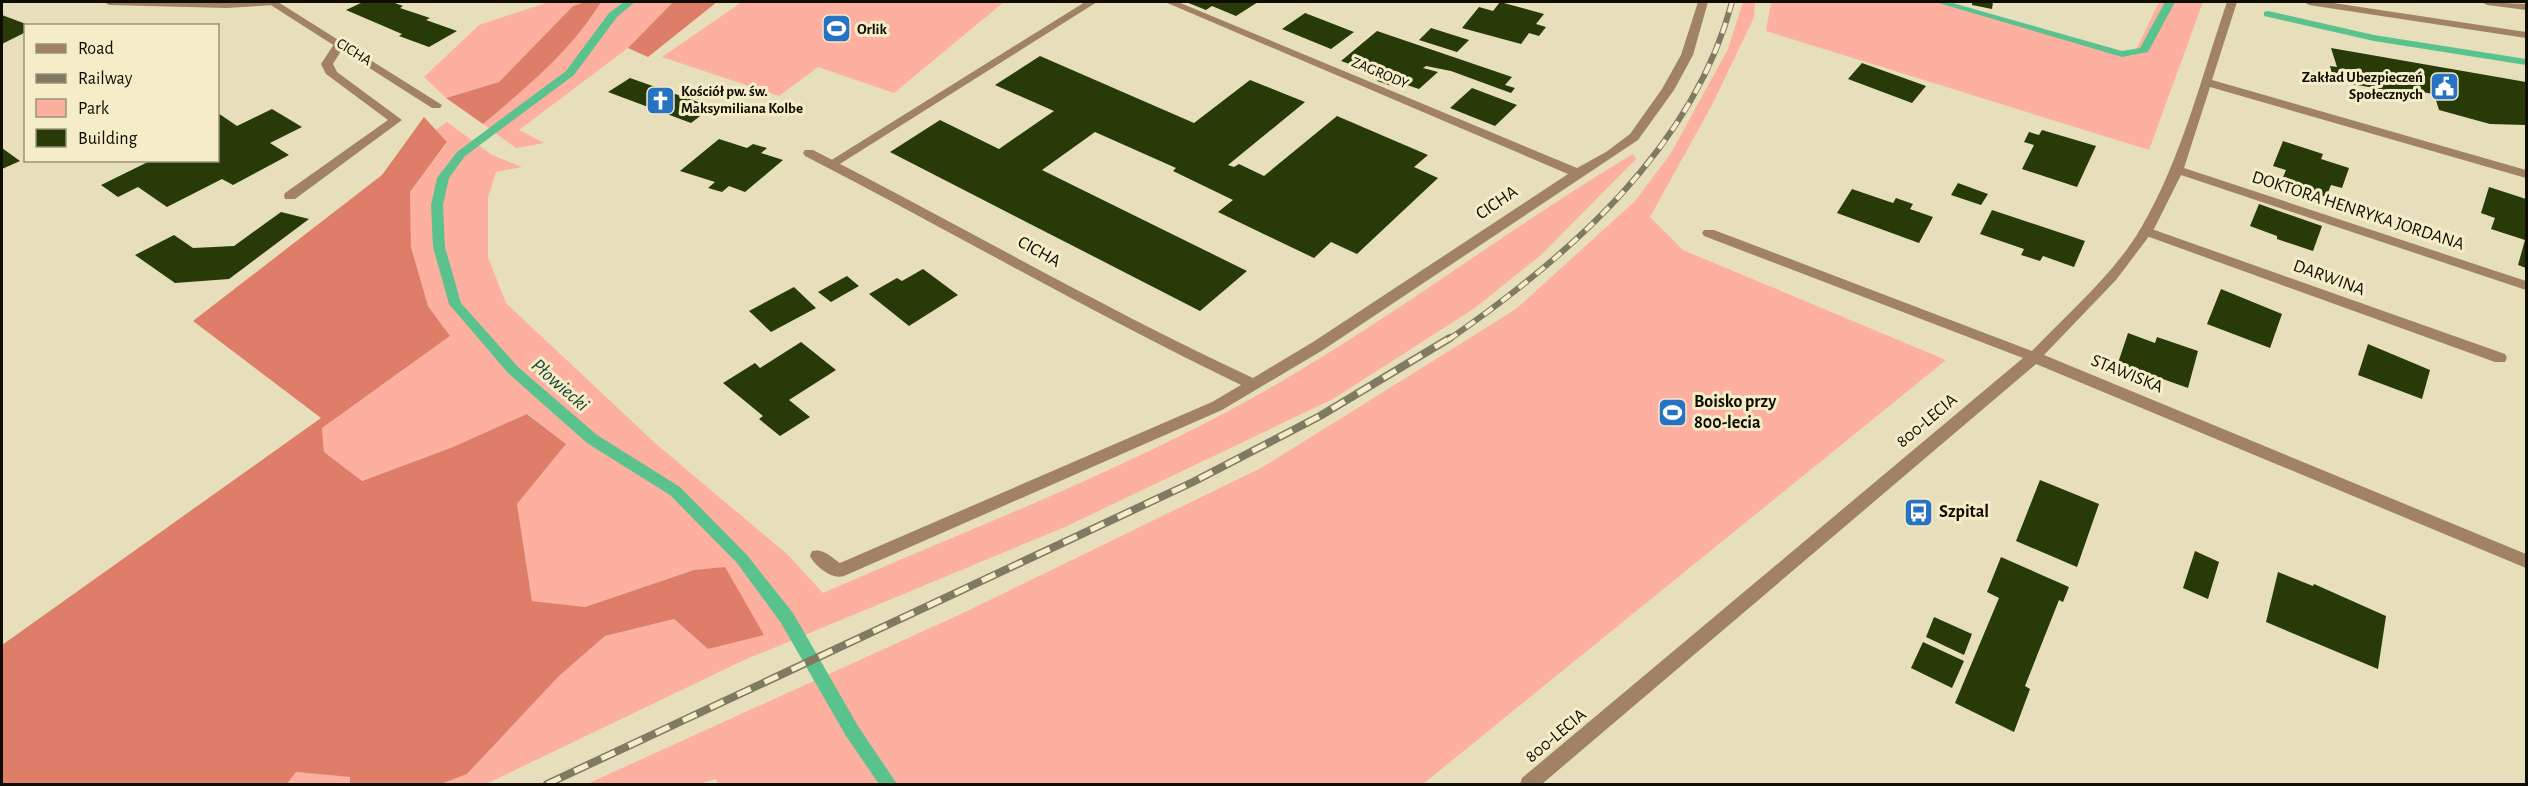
<svg xmlns="http://www.w3.org/2000/svg" width="2528" height="786" font-family="'Alegreya Sans',sans-serif">
  <rect width="100%" height="100%" fill="#e7dfbb"/>
  <path fill="#fdb09f" d="M 549,2 L 585,2 L 573,6 L 499,82 L 446,98 L 424,77 L 479,25 Z
    M 601,2 L 673,2 L 628,48 L 519,130 L 544,143 L 516,148 L 483,124 C 527,87 571,51 601,2 Z
    M 742,2 L 1004,2 L 894,93 L 818,67 L 779,96 L 662,57 Z
    M 1743,2 L 1755,2 L 1754,17 L 1713,103 L 1650,217 L 1683,250 L 1946,360 L 1423,784 L 718,784 L 716,779 L 699,784 L 587,784 L 963,613 L 1261,468 L 1516,309 L 1635,201 L 1671,153 L 1728,49 Z
    M 1771,2 L 1949,2 L 2133,56 L 2159,2 L 2203,2 L 2149,150 L 1766,31 Z
    M 447,122 L 492,155 L 522,167 L 496,172 L 488,198 L 488,257 L 506,303 L 655,443 L 788,555 L 823,593 C 967,530 1116,474 1254,397 C 1385,324 1504,231 1633,154 L 1636,159 L 1541,255 L 1475,308 L 1333,399 L 1065,527 L 742,661 L 486,784 L 441,784 L 467,774 L 559,676 L 605,636 L 674,619 L 708,649 L 764,634 L 694,570 L 585,607 L 532,601 L 517,504 L 566,444 L 528,414 L 453,447 L 362,481 L 324,452 L 322,428 L 450,336 L 428,306 L 411,247 L 410,192 L 447,143 L 436,130 Z
    M 296,772 L 351,777 L 350,784 L 287,784 Z"/>
  <path fill="#df7e68" d="M 585,2 L 601,2 C 571,51 527,87 483,124 L 446,98 L 499,82 L 573,6 Z
    M 673,2 L 717,2 L 648,57 L 628,48 Z
    M 424,117 L 447,142 L 410,192 L 411,247 L 428,306 L 450,336 L 322,428 L 324,452 L 362,481 L 453,447 L 527,414 L 566,444 L 517,504 L 532,601 L 585,607 L 694,570 L 725,567 L 764,635 L 708,649 L 674,619 L 605,636 L 559,676 L 467,774 L 441,784 L 350,784 L 350,777 L 296,772 L 287,784 L 2,784 L 2,645 L 321,418 L 193,321 L 382,175 Z"/>
  <g fill="none" stroke-linecap="round" stroke-linejoin="round">
    <path fill="#5ac28d" fill-rule="evenodd" d="M 624,2 L 635,2 L 617,17 L 574,75 L 465,156 L 449,178 L 443,205 L 445,247 L 461,303 L 518,367 L 597,435 L 680,487 L 747,555 L 793,613 L 858,726 L 897,784 L 879,784 L 846,736 L 781,623 L 737,563 L 670,495 L 587,443 L 508,373 L 449,304 L 433,247 L 431,205 L 437,178 L 457,152 L 566,71 L 609,13 Z
      M 1935,2 L 1949,2 L 2122,51 L 2140,48 L 2165,2 L 2175,2 L 2148,52 L 2122,57 Z
      M 2268,11 L 2374,35 L 2526,59 L 2526,65 L 2374,41 L 2264,16 L 2264,12 Z"/>
  </g>
  <path fill="#283a08" d="M 363,2 L 392,2 L 403,6 L 400,8 L 430,18 L 426,20 L 457,31 L 429,47 L 399,36 L 402,34 L 346,10 Z
    M 1186,2 L 1258,2 L 1236,16 L 1212,6 L 1206,10 Z
    M 1500,2 L 1544,14 L 1536,24 L 1546,27 L 1539,36 L 1529,33 L 1521,44 L 1462,28 L 1479,7 L 1493,11 Z
    M 1972,2 L 1993,2 L 1992,9 L 1972,5 Z
    M 1305,13 L 1354,32 L 1331,49 L 1282,29 Z
    M 2,15 L 26,24 L 26,32 L 2,44 Z
    M 1431,28 L 1469,40 L 1457,52 L 1419,40 Z
    M 1377,31 L 1512,77 L 1505,85 L 1515,88 L 1511,93 L 1451,71 L 1426,66 L 1423,68 L 1438,72 L 1419,89 L 1401,83 L 1395,87 L 1377,81 L 1383,76 L 1341,61 Z
    M 2331,48 L 2526,82 L 2526,125 L 2490,124 L 2439,110 L 2434,94 L 2402,89 L 2404,93 L 2334,81 L 2330,66 L 2337,67 Z
    M 1040,56 L 1194,123 L 1250,80 L 1305,102 L 1228,165 L 1234,167 L 1239,164 L 1264,176 L 1337,116 L 1428,155 L 1414,167 L 1438,178 L 1357,254 L 1331,242 L 1314,258 L 1218,212 L 1233,200 L 1173,171 L 1176,168 L 1095,132 L 1042,170 L 1247,271 L 1200,311 L 890,152 L 940,120 L 999,149 L 1054,111 L 995,85 Z
    M 1862,63 L 1926,86 L 1912,103 L 1848,79 Z
    M 630,78 L 712,107 L 691,123 L 608,92 Z
    M 1472,88 L 1517,105 L 1495,126 L 1450,108 Z
    M 272,109 L 302,127 L 270,143 L 289,155 L 233,185 L 222,179 L 167,207 L 138,187 L 118,197 L 101,185 L 152,160 L 218,160 L 218,113 L 237,126 Z
    M 2042,130 L 2096,146 L 2077,187 L 2022,169 L 2034,145 L 2024,142 L 2029,132 L 2039,135 Z
    M 719,139 L 747,148 L 753,144 L 767,148 L 761,153 L 783,160 L 745,192 L 729,186 L 722,192 L 708,188 L 715,182 L 680,171 Z
    M 2283,141 L 2323,154 L 2321,159 L 2349,168 L 2342,188 L 2331,185 L 2326,197 L 2281,182 L 2286,170 L 2273,166 Z
    M 2,148 L 20,161 L 2,169 Z
    M 1958,183 L 1988,194 L 1981,205 L 1951,195 Z
    M 2489,187 L 2526,199 L 2526,268 L 2518,265 L 2525,240 L 2491,229 L 2495,218 L 2481,213 Z
    M 1852,189 L 1893,203 L 1896,198 L 1913,204 L 1910,209 L 1933,217 L 1919,243 L 1837,213 Z
    M 2259,204 L 2322,226 L 2313,251 L 2277,239 L 2277,236 L 2250,226 Z
    M 1992,210 L 2085,241 L 2074,267 L 2043,256 L 2040,261 L 2021,255 L 2024,249 L 1980,234 Z
    M 281,212 L 309,219 L 229,279 L 175,283 L 135,255 L 174,235 L 193,248 L 234,246 Z
    M 923,269 L 958,295 L 909,326 L 869,294 L 897,278 L 902,281 Z
    M 847,276 L 859,286 L 831,302 L 818,292 Z
    M 794,287 L 816,308 L 771,332 L 749,311 Z
    M 2221,289 L 2282,314 L 2270,348 L 2207,324 Z
    M 2128,333 L 2155,343 L 2157,337 L 2198,351 L 2188,388 L 2118,363 Z
    M 801,342 L 836,370 L 789,400 L 810,417 L 780,436 L 759,419 L 763,416 L 723,383 L 755,363 L 760,368 Z
    M 2368,344 L 2430,370 L 2422,399 L 2358,375 Z
    M 2040,480 L 2099,504 L 2077,567 L 2016,541 Z
    M 2195,551 L 2219,562 L 2208,599 L 2183,588 Z
    M 2001,557 L 2069,587 L 2063,602 L 2059,600 L 2025,686 L 2030,689 L 2014,732 L 1955,703 L 1999,598 L 1987,592 Z
    M 2278,572 L 2313,586 L 2314,584 L 2386,616 L 2378,669 L 2266,622 Z
    M 1934,617 L 1972,634 L 1964,655 L 1926,637 Z
    M 1923,642 L 1964,661 L 1952,688 L 1911,668 Z"/>
  <g fill="none" stroke-linecap="round" stroke-linejoin="round">
    <path fill="#a18265" fill-rule="evenodd" d="M 1085,2 L 1097,2 L 835,167 L 827,167 L 825,164 Z
      M 2304,2 L 2327,2 L 2526,32 L 2526,38 L 2309,5 Z
      M 340,40 L 346,43 L 333,64 L 337,72 L 402,120 L 295,199 L 285,199 L 284,196 L 285,193 L 388,120 L 326,74 L 321,64 L 336,41 Z
      M 2146,227 L 2505,354 L 2507,358 L 2505,362 L 2495,362 L 2141,234 L 2139,231 L 2141,228 Z"/>
    <path fill="#a18265" fill-rule="evenodd" d="M 266,2 L 278,2 L 442,105 L 440,108 L 432,108 Z
      M 1165,2 L 1178,2 L 1577,168 L 1606,152 L 1630,134 L 1662,89 L 1681,55 L 1698,2 L 1708,2 L 1693,55 L 1674,90 L 1638,140 L 1323,350 L 1222,410 L 844,576 C 832,580 815,566 810,556 L 812,551 C 823,548 831,557 840,563 L 1212,402 L 1241,385 C 1093,314 951,231 805,156 L 803,153 L 805,150 L 813,150 C 960,225 1103,308 1253,378 L 1313,342 L 1568,174 Z
      M 2227,2 L 2237,2 L 2212,80 L 2526,170 L 2526,178 L 2210,87 L 2184,168 L 2526,281 L 2526,290 L 2181,175 L 2153,231 L 2116,280 L 2044,355 L 2526,554 L 2526,568 L 2036,364 L 1542,784 L 1520,784 L 1522,778 L 2023,358 L 1704,236 L 1702,233 L 1704,230 L 1714,230 L 2032,351 C 2069,312 2114,274 2141,228 C 2182,158 2201,78 2227,2 Z
      M 2482,2 L 2526,4 L 2526,10 L 2487,5 Z"/>
    <path fill="#a18265" fill-rule="evenodd" d="M 104,2 L 279,2 L 274,5 L 227,8 L 109,5 Z"/>
    <defs>
      <path id="rail-far1" d="M 1448,340 C 1568,257 1693,149 1732,2"/>
      <path id="rail" d="M 547,784 L 1193,482 L 1320,416 L 1450,338"/>
    </defs>
    <use href="#rail-far1" stroke="#7f7a62" stroke-width="6"/>
    <use href="#rail" stroke="#7f7a62" stroke-width="8"/>
    <use href="#rail-far1" stroke="#f5ecc8" stroke-width="4" stroke-dasharray="11" stroke-linecap="butt"/>
    <use href="#rail" stroke="#f5ecc8" stroke-width="5" stroke-dasharray="15" stroke-linecap="butt"/>
  </g>
  <defs>
    <symbol id="stadium-square" viewBox="-11 -11 22 22"><rect x="-9" y="-9" width="18" height="18" rx="4" fill="#2773c3" stroke="#f5ecc8"/><path d="M0-5a6.5 5 0 1 0 0 10a6.5 5 0 1 0 0-10ZM-3.5-1.8h7v3.6h-7Z" fill="#fff"/></symbol>
    <symbol id="civic-square" viewBox="-11 -11 22 22"><rect x="-9" y="-9" width="18" height="18" rx="4" fill="#2773c3" stroke="#f5ecc8"/><path d="M-.6-6.5H3V-4.5H.6V-3L4-1V1h2V6H-6V1h2V-1L-.6-3ZM-1.2 2.5V6h2.4V2.5Z" fill="#fff"/></symbol>
    <symbol id="church-square" viewBox="-11 -11 22 22"><rect x="-9" y="-9" width="18" height="18" rx="4" fill="#2773c3" stroke="#f5ecc8"/><path d="M-1.2-6h2.4v3.5h3.3v2.4h-3.3V6h-2.4V-.1h-3.3v-2.4h3.3Z" fill="#fff"/></symbol>
    <symbol id="bus-square" viewBox="-11 -11 22 22"><rect x="-9" y="-9" width="18" height="18" rx="4" fill="#2773c3" stroke="#f5ecc8"/><path d="M-5-6H5V4H4V6H2V4H-2V6H-4V4H-5ZM-3.5-4V0h7V-4ZM-3.5 1.2v1.5H-2V1.2ZM2 1.2v1.5H3.5V1.2Z" fill="#fff"/></symbol>
  </defs>
  <g fill-rule="evenodd">
    <use href="#stadium-square" x="820" y="12" width="33" height="33"/>
    <use href="#civic-square" x="2428" y="70" width="33" height="33"/>
    <use href="#church-square" x="644" y="84" width="33" height="33"/>
    <use href="#stadium-square" x="1656" y="396" width="33" height="33"/>
    <use href="#bus-square" x="1902" y="496" width="33" height="33"/>
  </g>
  <g text-anchor="middle" dominant-baseline="central" stroke-width="6" stroke-linejoin="round" paint-order="stroke">
    <g font-size="15" font-weight="bold" fill="#0f0c02" stroke="#f5ecc8" text-anchor="start">
      <text x="857" y="29">Orlik</text>
      <text x="2423" y="77" text-anchor="end">Zakład Ubezpieczeń<tspan x="2423" dy="17">Społecznych</tspan></text>
      <text x="681" y="91">Kościół pw. św.<tspan x="681" dy="17">Maksymiliana Kolbe</tspan></text>
    </g>
    <g font-size="15" fill="#0f0c02" stroke="#f5ecc8">
      <text transform="translate(354 52) rotate(32)">CICHA</text>
      <text transform="translate(1380 73) rotate(23)">ZAGRODY</text>
    </g>
    <g font-size="18" fill="#0f0c02" stroke="#f5ecc8">
      <text transform="translate(1497 203) rotate(-34)">CICHA</text>
      <text transform="translate(2358 211) rotate(18)">DOKTORA HENRYKA JORDANA</text>
      <text transform="translate(1039 252) rotate(29)">CICHA</text>
      <text transform="translate(2329 278) rotate(20)">DARWINA</text>
      <text transform="translate(2127 374) rotate(22)">STAWISKA</text>
      <text transform="translate(1927 421) rotate(-40)">800-LECIA</text>
      <text transform="translate(1556 736) rotate(-40)">800-LECIA</text>
    </g>
    <g font-size="18" font-weight="bold" fill="#0f0c02" stroke="#f5ecc8" text-anchor="start">
      <text x="1694" y="402">Boisko przy<tspan x="1694" dy="21">800-lecia</tspan></text>
      <text x="1939" y="512">Szpital</text>
    </g>
    <g font-size="20" font-style="italic" fill="#19452f" stroke="#f5ecc8">
      <text transform="translate(560 385) rotate(41)">Płowiecki</text>
    </g>
  </g>
  <rect width="2528" height="786" fill="none" stroke="#0f0c02" stroke-width="6"/>
  <rect x="24" y="24" width="195" height="138" fill="#f5ecc8" stroke="#999279" stroke-width="1.5"/>
  <rect x="36" y="44" width="30" height="9" fill="#a18265" stroke="#999279" stroke-width="1.5"/>
  <text x="78" y="54" font-size="18" fill="#0f0c02">Road</text>
  <rect x="36" y="74" width="30" height="9" fill="#7f7a62" stroke="#999279" stroke-width="1.5"/>
  <text x="78" y="84" font-size="18" fill="#0f0c02">Railway</text>
  <rect x="36" y="99" width="30" height="18" fill="#fdb09f" stroke="#999279" stroke-width="1.5"/>
  <text x="78" y="114" font-size="18" fill="#0f0c02">Park</text>
  <rect x="36" y="129" width="30" height="18" fill="#283a08" stroke="#999279" stroke-width="1.5"/>
  <text x="78" y="144" font-size="18" fill="#0f0c02">Building</text>
</svg>
